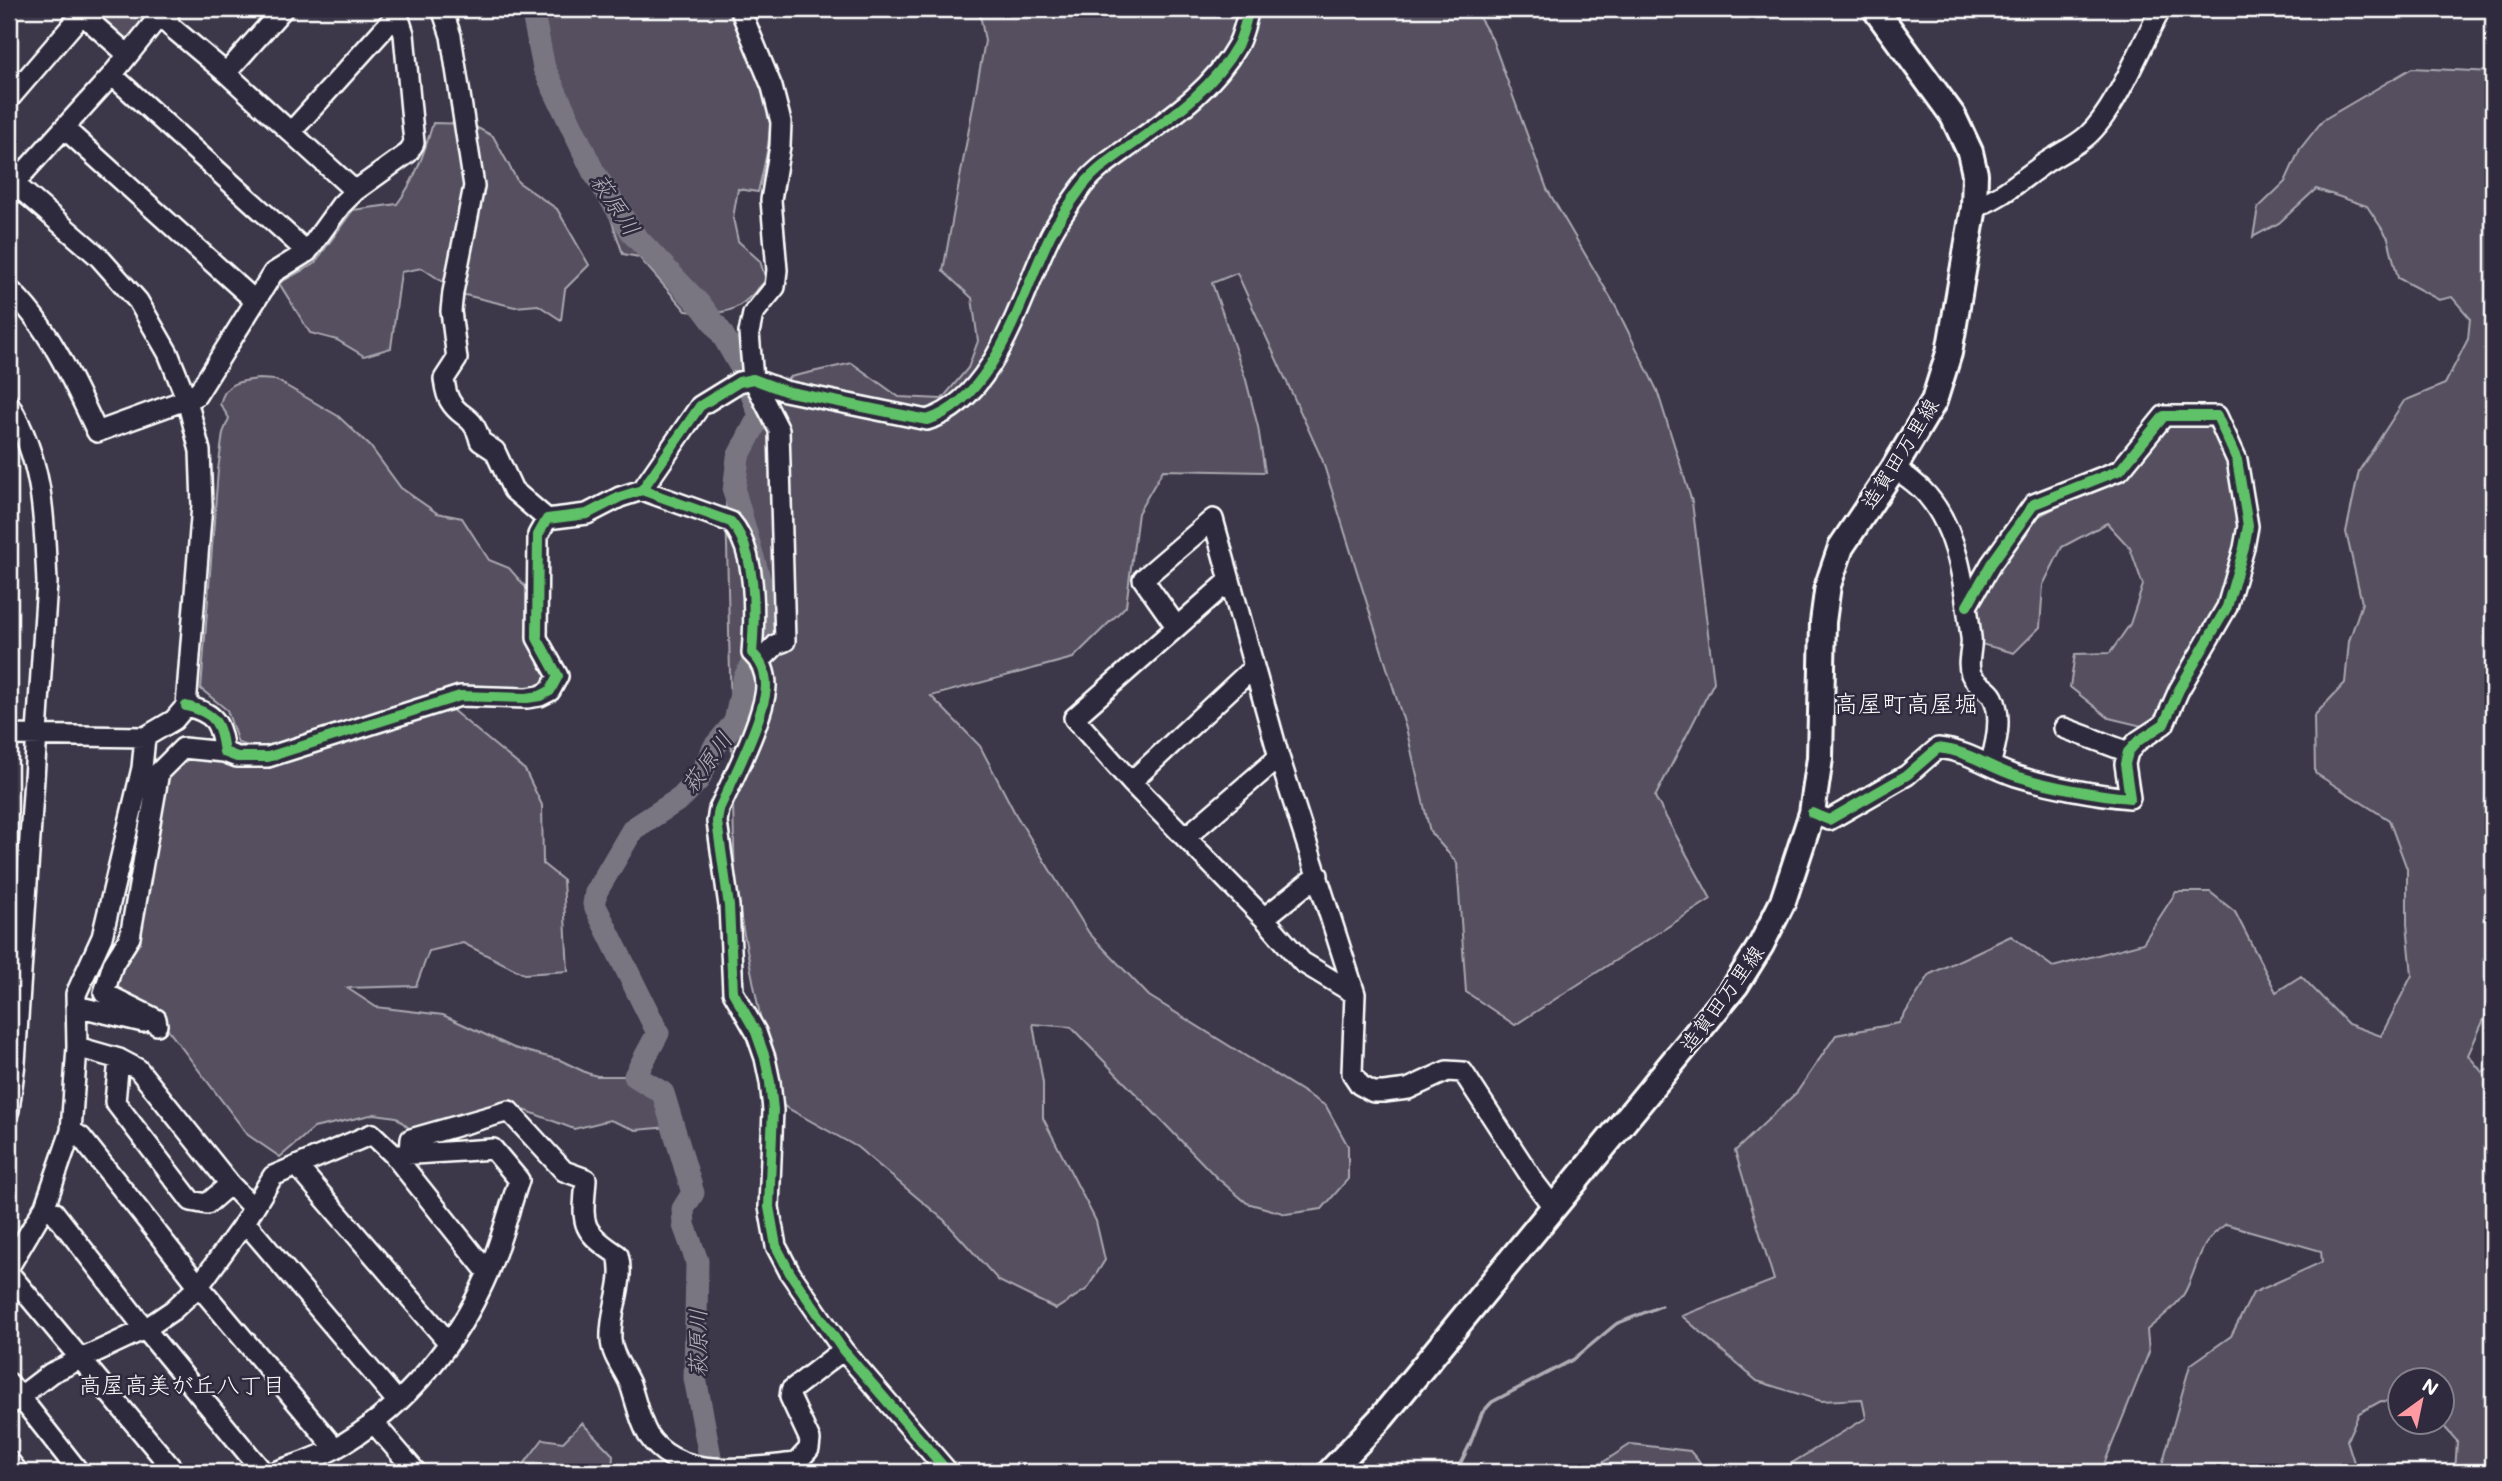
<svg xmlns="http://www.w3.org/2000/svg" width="2502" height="1481" font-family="Mali,'Klee One',sans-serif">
  <rect width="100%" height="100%" fill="#3c3749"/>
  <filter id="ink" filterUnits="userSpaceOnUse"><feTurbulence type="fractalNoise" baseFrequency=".0143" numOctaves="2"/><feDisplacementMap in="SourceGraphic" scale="14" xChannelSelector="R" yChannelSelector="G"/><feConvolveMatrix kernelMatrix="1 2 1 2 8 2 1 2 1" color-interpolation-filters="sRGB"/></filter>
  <g filter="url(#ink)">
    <path fill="#555060" stroke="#aaa8b0" stroke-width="2" d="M 90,9 L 155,9 L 130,39 L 120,36 Z
      M 529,9 L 728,9 C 741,40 772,95 770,127 C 769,149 763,171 758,192 L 738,189 L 733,218 L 738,241 L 760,261 L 766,280 C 738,312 729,316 686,311 L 639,257 L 623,254 L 595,172 L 528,44 Z
      M 979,9 L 1474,9 L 1492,39 L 1547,189 L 1616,307 L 1657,390 L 1692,502 L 1714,682 L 1655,797 L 1711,899 L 1515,1025 L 1466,992 L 1457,863 L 1430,832 L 1407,732 L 1322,459 L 1237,273 L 1212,283 L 1246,380 L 1258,427 L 1265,472 L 1163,470 L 1138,513 L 1126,606 L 1073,658 L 931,696 L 980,746 L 1016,815 L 1089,933 L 1149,996 L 1326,1106 L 1348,1146 L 1348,1179 L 1322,1209 L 1286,1214 L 1247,1203 L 1216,1177 L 1071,1027 L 1033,1024 L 1043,1083 L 1043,1118 L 1096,1221 L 1105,1260 L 1087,1289 L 1056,1309 L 999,1281 L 944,1220 L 857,1147 L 777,1102 L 735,889 L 726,503 L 736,443 L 763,400 L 790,377 L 852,363 L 899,397 L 942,399 L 968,368 L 978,341 L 972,298 L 943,271 L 985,41 Z
      M 2412,68 L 2493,72 L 2493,999 L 2468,1055 L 2482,1072 L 2493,1068 L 2493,1472 L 2455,1472 L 2457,1441 L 2440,1422 L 2442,1422 L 2442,1380 L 2400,1380 L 2400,1402 L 2381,1401 L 2359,1413 L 2347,1440 L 2357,1472 L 2160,1472 L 2190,1365 L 2231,1336 L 2253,1293 L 2322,1262 L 2321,1251 L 2226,1224 C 2197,1244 2200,1262 2186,1290 C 2179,1305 2159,1319 2147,1330 L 2149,1352 L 2101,1472 L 1777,1472 L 1866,1418 L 1862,1399 L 1821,1401 L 1757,1381 L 1682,1316 L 1774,1280 L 1735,1151 L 1797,1092 L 1836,1035 L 1899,1023 L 1930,974 L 2011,936 L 2053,967 L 2143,943 L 2176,892 L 2210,892 L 2235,912 L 2276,992 L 2301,976 L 2348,1024 L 2381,1036 L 2412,975 L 2407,924 L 2407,869 L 2389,820 L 2315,773 L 2314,716 L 2345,683 L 2349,641 L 2362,603 L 2346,532 L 2359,471 L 2404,401 L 2445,384 L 2468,339 L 2470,318 L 2452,297 L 2439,300 L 2398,278 L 2388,238 L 2367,206 L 2316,189 L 2279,223 L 2253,237 L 2258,208 L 2285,182 L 2300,149 L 2323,120 Z
      M 433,123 L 470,124 L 493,136 L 518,182 L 557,209 L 589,265 L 565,289 L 561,320 L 538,305 L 515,307 L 461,294 L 422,268 L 401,272 L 391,348 L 364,356 L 337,340 L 310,333 L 279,283 L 314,264 L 353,210 L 397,204 C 416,179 424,153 433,123 Z
      M 259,379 L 276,380 L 338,416 L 370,446 L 401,488 L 437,513 L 462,518 L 489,560 L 509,568 L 529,591 L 550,671 L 547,683 L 538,692 L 460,690 L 265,750 L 238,743 L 227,710 L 201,689 L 218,470 L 223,433 L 229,418 L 220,404 C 226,381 238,382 259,379 Z
      M 2203,422 L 2217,434 L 2235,470 L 2243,528 L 2224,607 L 2177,688 L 2146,727 L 2109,718 L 2070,687 L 2075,654 L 2110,653 L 2130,624 L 2143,585 L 2130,548 L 2107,523 L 2062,547 L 2043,585 L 2040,627 L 2014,653 L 1981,644 L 1977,597 L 2029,521 L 2121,474 L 2164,424 Z
      M 451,709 L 525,770 L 542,805 L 543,864 L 563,880 L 568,971 L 524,974 L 463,943 L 429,951 L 416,986 L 347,988 L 376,1007 L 443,1015 L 514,1048 L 560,1060 L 587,1073 L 597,1076 L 635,1076 L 662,1096 L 669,1127 L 636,1130 L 610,1120 L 574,1129 L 506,1103 L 411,1130 L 396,1117 L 375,1114 L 314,1128 L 280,1157 L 248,1135 L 162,1022 L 107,986 L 128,936 L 159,773 L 193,747 L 264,766 Z
      M 582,1423 L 613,1455 L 612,1472 L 518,1472 L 543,1439 L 563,1442 Z
      M 1631,1444 L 1690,1451 L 1708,1472 L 1588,1472 Z"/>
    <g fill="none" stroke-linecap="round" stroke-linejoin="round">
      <path stroke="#afadb4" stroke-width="3.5" d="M 1456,1472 L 1470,1444 L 1482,1413 L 1492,1402 L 1574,1359 L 1616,1324 L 1661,1306"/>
      <path stroke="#797682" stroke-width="23" d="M 532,9 L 544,68 L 593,171 L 633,234 L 703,308 L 721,332 L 742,369 L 760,415 L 738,457 L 734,491 L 764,596 L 759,650 L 744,679 L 735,722 L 715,746 L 698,780 L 681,798 L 633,829 L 596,892 L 594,904 L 658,1033 L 635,1076 L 663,1093 L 693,1193 L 683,1209 L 684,1225 L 697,1261 L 695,1378 L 713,1472"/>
      <defs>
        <path id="minor" d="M 76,9 L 127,54
          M 166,9 L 170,26 L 226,73 L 355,191
          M 442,9 L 451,36 L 474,186 L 453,292 L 451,311 L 457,359 L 444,379 C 445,386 446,395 450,401 C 460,419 474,414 480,441 L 495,451 L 513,490 L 547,519
          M 740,9 L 772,87 L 781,122 L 780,146 L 771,200 L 777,270 L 775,287 L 753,314 L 749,333 L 753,379 L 779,430 L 785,641 L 777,644 L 761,660
          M 226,73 L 283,9
          M 112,75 L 307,252
          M 9,99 L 82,14
          M 65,129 L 254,300
          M 291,132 L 391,21 L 398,15
          M 9,179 L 99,257 L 138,301 L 168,353 L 187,400 L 200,451 L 202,505 L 186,706 L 174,720 L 145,737 L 9,735
          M 9,189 L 112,75 L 165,9
          M 1974,207 C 2001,198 2015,184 2038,168 C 2053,156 2074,148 2088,135 C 2116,110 2141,44 2161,9
          M 9,289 C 49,326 74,383 97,432 L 196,396 L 273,273 L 307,252 L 341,205 L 355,191 L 408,153 L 414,143 L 404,34 L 396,9
          M 9,404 C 44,463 44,517 47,583 L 15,1063 L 9,1110
          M 1894,468 C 1906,476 1918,484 1927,495 C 1959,532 1965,590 1971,637 C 1973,649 1966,662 1971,674 C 1975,684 1988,688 1993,697 C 2003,717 1996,745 1990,765
          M 642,490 L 731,522 C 757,551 755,616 752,653 C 761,661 766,673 766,686 C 765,716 732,781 719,809 L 717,822 L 729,906 L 733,992 L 756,1032 L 765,1058 L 770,1082 L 773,1110 L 769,1207 L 776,1246 L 790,1273 L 843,1350 L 948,1472
          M 1230,580 L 1074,718 L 1131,782 L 1264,918 L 1302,962 L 1355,994
          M 1176,626 L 1143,579 L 1213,519 L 1279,757 L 1355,994 L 1352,1073 L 1360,1085 L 1373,1092 L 1384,1092 L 1408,1089 L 1447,1071 L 1463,1072 L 1535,1183 L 1554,1208
          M 186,706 C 216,713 220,723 224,752 L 237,757 L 268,757 L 460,696 L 527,698 L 540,696 L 550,691 L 558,676 L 537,638 L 538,535 L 547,519 L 587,514 L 620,497 L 642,490 L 700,406 L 739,382 L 753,379 L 785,391 L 927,420 C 996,399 1021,295 1050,236 C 1058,220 1069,205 1079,191 C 1091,173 1109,161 1126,149 C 1168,119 1212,91 1238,44 C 1243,34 1246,20 1249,9
          M 2064,728 L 2128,752
          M 1131,782 L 1254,667
          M 1812,813 L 1829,820 L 1907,775 L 1938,748 C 1969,751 1988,767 2016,776 C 2048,786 2096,795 2130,798 L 2125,764 L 2128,752 L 2138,741 L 2164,724 L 2179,690 L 2227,607 L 2244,548 L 2248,526 L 2237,460 L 2217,416 L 2164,416 L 2120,470 L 2034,504 L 1991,564 L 1967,606
          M 1186,837 L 1279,757
          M 1264,918 L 1318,875
          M 76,1006 L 143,1022
          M 157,1025 L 156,1019 L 104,993 L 113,964 L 130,937 L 159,772 L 183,748 L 224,752
          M 77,1047 L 119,1059 L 138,1069 L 230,1184 L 253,1208
          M 119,1059 L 115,1102 L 191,1201 L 207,1204 L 230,1184
          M 71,1131 L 81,1137 L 199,1286 L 335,1448
          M 410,1154 L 411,1139 L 509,1111 L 564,1171 L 586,1179 C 583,1223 578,1229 618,1255 C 626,1282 609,1311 611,1340 C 612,1357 624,1369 630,1384 C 636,1401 639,1419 648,1435 C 678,1481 747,1468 796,1463 L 809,1449 L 810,1440 L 790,1397 L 791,1390 L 843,1350
          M 297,1166 L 449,1343
          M 45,1206 L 54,1212 L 145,1329 L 263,1472
          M 245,1222 L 397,1401
          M 9,1267 L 45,1206 L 71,1131 L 77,1047 L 76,994 L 102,937 L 142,768 L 145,737
          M 9,1273 L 175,1472
          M 9,1383 L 79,1472
          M 9,1405 L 51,1373 L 145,1329 L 173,1310 L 199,1286 L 245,1222 L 273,1176 L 372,1134 L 394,1155 L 488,1273
          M 373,1422 L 416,1472
          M 9,1461 L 18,1472
          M 274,1472 C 294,1465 315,1459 334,1449 C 396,1415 450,1353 480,1290 C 497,1256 507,1216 519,1180 L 493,1149 L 399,1155"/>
        <path id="major" d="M 1330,1472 L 1382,1417 L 1736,985 L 1761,945 L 1783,901 L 1812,813 L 1820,758 L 1823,622 L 1828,585 L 1841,547 L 1894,468 L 1934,401 L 1949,353 L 1974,207 L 1975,174 L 1970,152 L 1953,116 L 1875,9"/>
      </defs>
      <use href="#minor" stroke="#fff" stroke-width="24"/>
      <use href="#major" stroke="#fff" stroke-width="30"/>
      <use href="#minor" stroke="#2f2a3d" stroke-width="19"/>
      <use href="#major" stroke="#2f2a3d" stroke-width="24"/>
      <defs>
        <path id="cycleway" d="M 642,490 L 731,522 C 757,551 755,616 752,653 C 761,661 766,673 766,686 C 765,716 732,781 719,809 L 717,822 L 729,906 L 733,992 L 756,1032 L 765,1058 L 770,1082 L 773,1110 L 769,1207 L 776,1246 L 790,1273 L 843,1350 L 948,1472
          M 186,706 C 216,713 220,723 224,752 L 237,757 L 268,757 L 460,696 L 527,698 L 540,696 L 550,691 L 558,676 L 537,638 L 538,535 L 547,519 L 587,514 L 620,497 L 642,490 L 700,406 L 739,382 L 753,379 L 785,391 L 927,420 C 996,399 1021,295 1050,236 C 1058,220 1069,205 1079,191 C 1091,173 1109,161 1126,149 C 1168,119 1212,91 1238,44 C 1243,34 1246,20 1249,9
          M 1812,813 L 1829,820 L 1907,775 L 1938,748 C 1969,751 1988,767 2016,776 C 2048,786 2096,795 2130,798 L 2125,764 L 2128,752 L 2138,741 L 2164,724 L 2179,690 L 2227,607 L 2244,548 L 2248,526 L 2237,460 L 2217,416 L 2164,416 L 2120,470 L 2034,504 L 1991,564 L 1967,606"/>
      </defs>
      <use href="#cycleway" stroke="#2f2a3d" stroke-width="15"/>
      <use href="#cycleway" stroke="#61c268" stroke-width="10"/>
    </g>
  </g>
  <g text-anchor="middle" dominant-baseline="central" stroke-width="5" stroke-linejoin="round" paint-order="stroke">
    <g font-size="21" fill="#fff" stroke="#2f2a3d">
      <text transform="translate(1899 453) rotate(-58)">造賀田万里線</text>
      <text transform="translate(1721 998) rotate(-54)">造賀田万里線</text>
    </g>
    <g font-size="23" font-style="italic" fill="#b5b4ba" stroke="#2f2a3d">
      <text transform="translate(616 204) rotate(57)">萩原川</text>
      <text transform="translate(706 762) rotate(-54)">萩原川</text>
      <text transform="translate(697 1343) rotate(-90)">萩原川</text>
    </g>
    <g font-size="23" fill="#fff" stroke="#2f2a3d">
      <text x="182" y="1384">高屋高美が丘八丁目</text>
    </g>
    <g font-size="24" fill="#fff" stroke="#2f2a3d">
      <text x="1906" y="702">高屋町高屋堀</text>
    </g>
  </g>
  <rect width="2502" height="1481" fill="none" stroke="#2f2a3d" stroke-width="35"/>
  <rect x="18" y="18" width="2467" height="1446" fill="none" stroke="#fff" stroke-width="2.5" filter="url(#ink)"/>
  <g transform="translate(2421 1401) rotate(33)"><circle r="33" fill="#2f2a3d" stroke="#827f8b" stroke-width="2"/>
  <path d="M0-5L12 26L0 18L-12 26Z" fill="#ff9aa2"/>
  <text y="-10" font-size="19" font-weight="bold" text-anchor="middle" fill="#ffffff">N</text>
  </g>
</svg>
